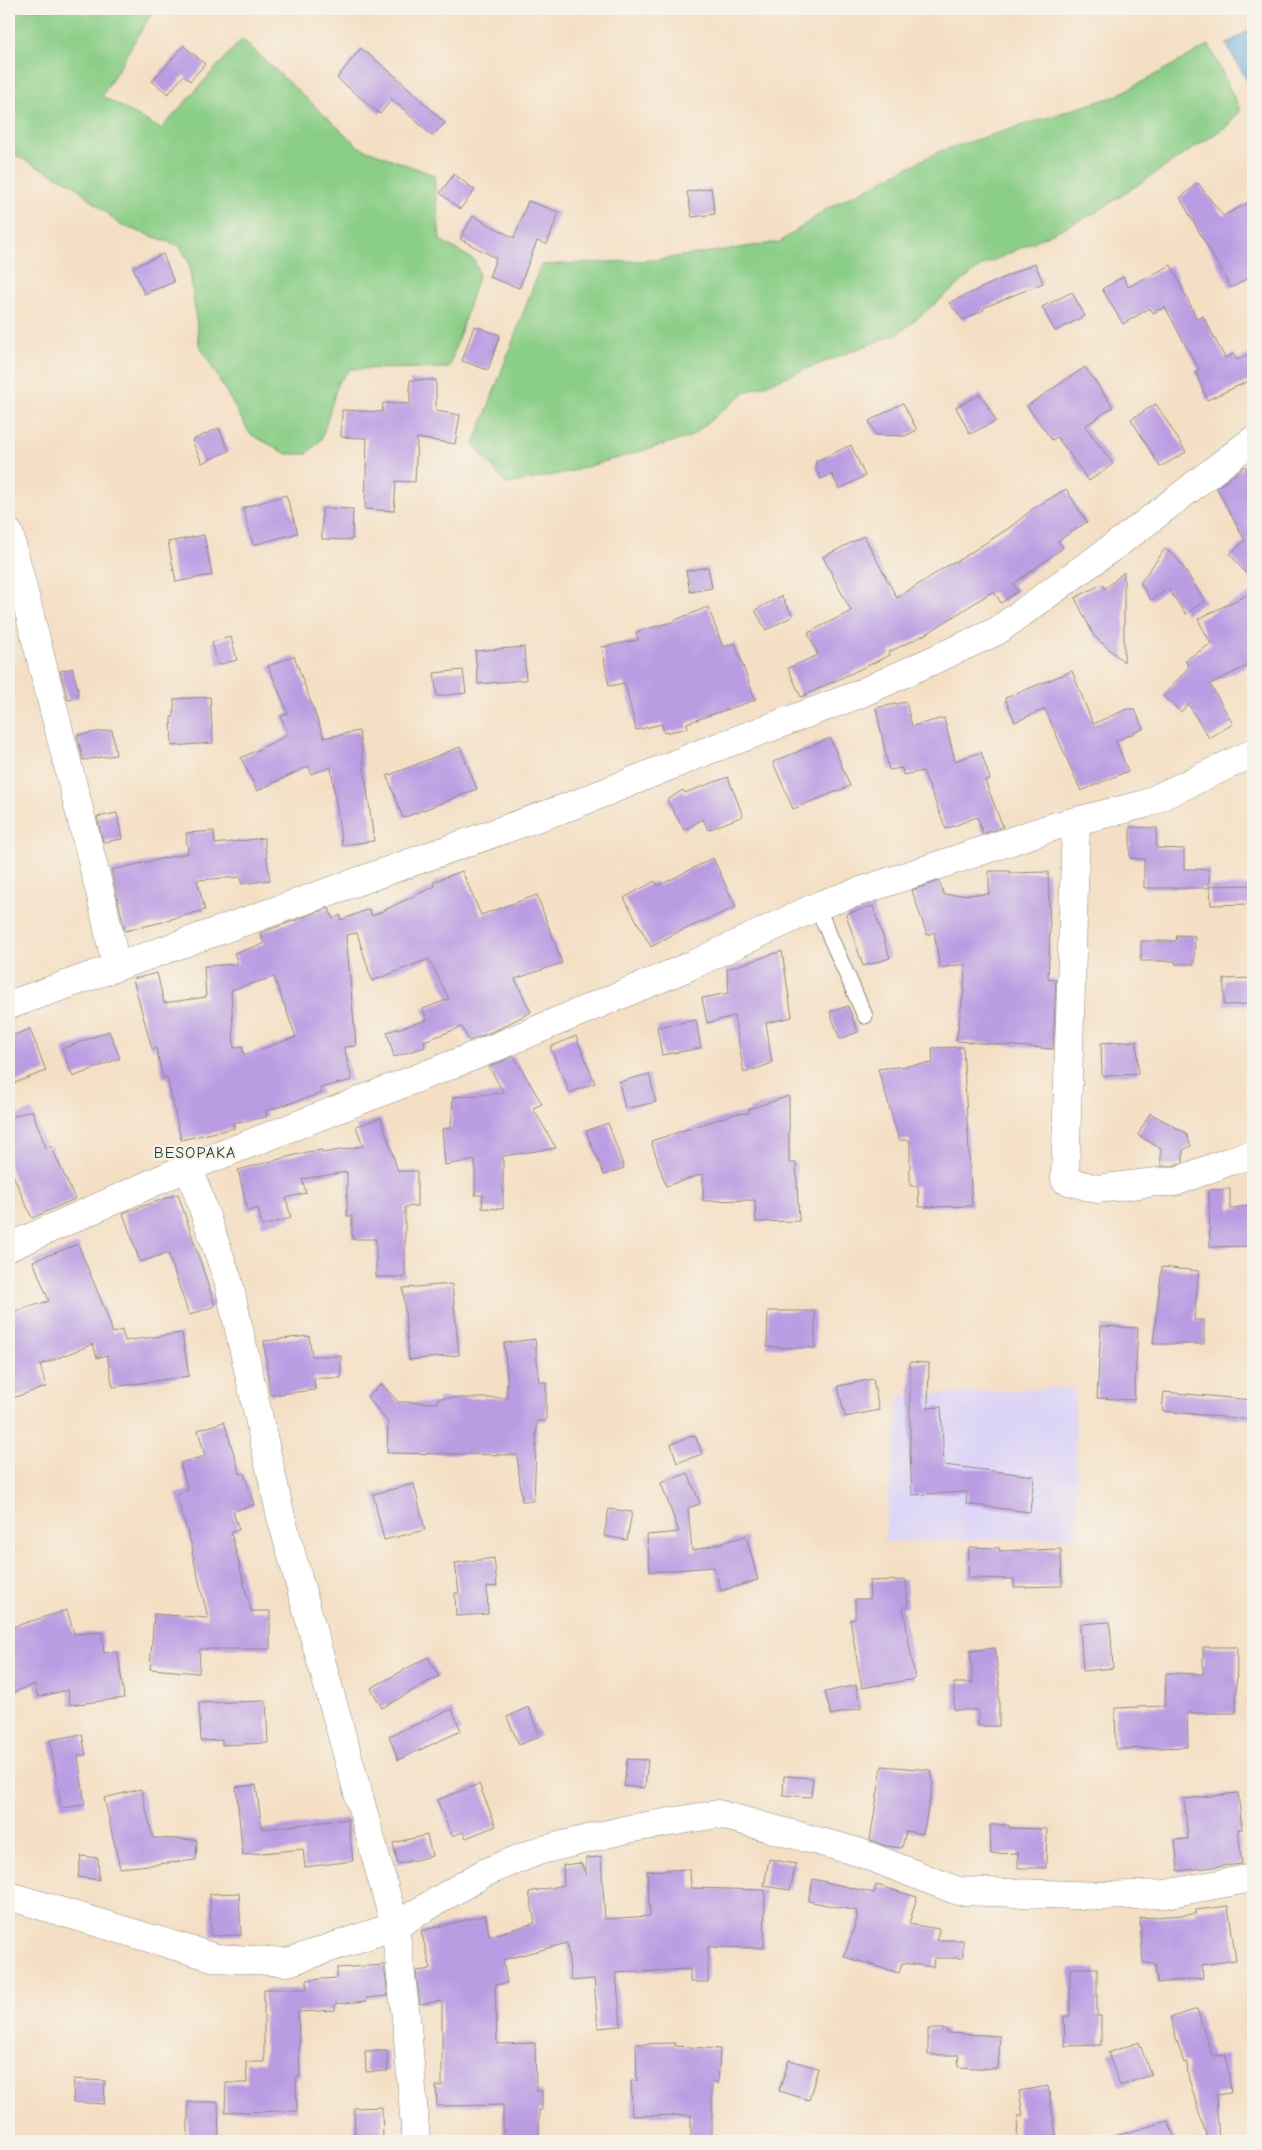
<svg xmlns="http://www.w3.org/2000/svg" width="1262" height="2150" font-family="'Comic Neue',sans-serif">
  <rect width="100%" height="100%" fill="#f7f3e8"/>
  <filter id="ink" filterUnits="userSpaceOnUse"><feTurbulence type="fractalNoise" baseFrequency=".02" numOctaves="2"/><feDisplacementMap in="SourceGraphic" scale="10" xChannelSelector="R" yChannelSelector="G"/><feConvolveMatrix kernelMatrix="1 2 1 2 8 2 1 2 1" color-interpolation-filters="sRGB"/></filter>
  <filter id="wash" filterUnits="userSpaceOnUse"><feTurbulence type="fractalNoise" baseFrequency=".0096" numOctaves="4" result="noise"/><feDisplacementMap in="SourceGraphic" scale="20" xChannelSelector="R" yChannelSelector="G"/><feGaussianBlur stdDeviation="1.12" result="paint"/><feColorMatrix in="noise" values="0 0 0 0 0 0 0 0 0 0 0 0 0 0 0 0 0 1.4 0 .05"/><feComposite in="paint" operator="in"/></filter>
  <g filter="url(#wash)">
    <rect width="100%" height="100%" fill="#f4dfc4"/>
    <path fill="#ddd5f6" d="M 1075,1387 L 1078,1537 L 884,1542 L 899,1396 Z"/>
    <path fill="#8ace87" stroke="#54865e" d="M 9,9 L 154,9 L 102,96 L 161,129 L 242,39 L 359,147 L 434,175 L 440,240 L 474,260 L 479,274 L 449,368 L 350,369 L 338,383 L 321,440 L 307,454 L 287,454 L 250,434 L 199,344 L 189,263 L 180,246 L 120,225 L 73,184 L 16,156 L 9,149 Z
      M 1209,45 L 1240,110 L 1227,126 L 1095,213 L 980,267 L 899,333 L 744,393 L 690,437 L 569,472 L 506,484 L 474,445 L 541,265 L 655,260 L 780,242 L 828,208 L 940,151 L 1116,96 Z"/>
    <path fill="#65a9da" stroke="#427387" d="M 1253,28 L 1253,91 L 1226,44 Z"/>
    <g id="blocks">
      <path fill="#ba9ce3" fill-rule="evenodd" d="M 184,46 L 205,64 L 190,81 L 184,75 L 168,94 L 152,81 Z
        M 361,48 L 399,79 L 445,123 L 432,136 L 392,99 L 380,114 L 337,78 Z
        M 454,174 L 475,190 L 460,209 L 440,193 Z
        M 1198,183 L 1223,216 L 1253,200 L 1253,275 L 1231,288 L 1180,198 Z
        M 711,188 L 715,214 L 692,217 L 687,192 Z
        M 528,201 L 559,212 L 547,244 L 537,241 L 519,288 L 489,277 L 496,258 L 460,239 L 473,216 L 514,238 Z
        M 163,254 L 174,282 L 144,294 L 133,267 Z
        M 1035,263 L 1043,283 L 983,308 L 984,310 L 963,320 L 949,303 Z
        M 1171,265 L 1197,319 L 1203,316 L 1225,358 L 1234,354 L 1237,360 L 1253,352 L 1253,379 L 1207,400 L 1195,371 L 1199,370 L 1165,307 L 1153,313 L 1150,308 L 1123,324 L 1102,289 L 1123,277 L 1128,287 Z
        M 1072,292 L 1085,316 L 1055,331 L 1042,307 Z
        M 474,326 L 500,335 L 488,370 L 462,361 Z
        M 1085,367 L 1113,407 L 1085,426 L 1113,464 L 1089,481 L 1057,437 L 1052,440 L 1027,406 Z
        M 410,380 L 436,380 L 436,411 L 460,415 L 455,444 L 417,438 L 415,482 L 396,481 L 394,511 L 365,509 L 367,438 L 341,437 L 342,410 L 382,412 L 383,403 L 410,404 Z
        M 981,394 L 996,421 L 970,434 L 956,407 Z
        M 903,403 L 917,430 L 905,436 L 876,435 L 869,421 Z
        M 1156,404 L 1186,452 L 1160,467 L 1131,419 Z
        M 219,428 L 229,451 L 202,463 L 192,440 Z
        M 851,445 L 865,476 L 839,489 L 832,474 L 821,479 L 816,468 L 816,461 Z
        M 1245,466 L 1253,481 L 1253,582 L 1230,554 L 1245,541 L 1217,488 Z
        M 1066,489 L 1087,522 L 1058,541 L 1063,548 L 1013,584 L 1018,591 L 1001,603 L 994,592 L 990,593 L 928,633 L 889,652 L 890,655 L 801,697 L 788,668 L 818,655 L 808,633 L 851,611 L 823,557 L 864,536 L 897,598 L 955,561 L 956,562 L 1009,528 L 1034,508 Z
        M 286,495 L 298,533 L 253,545 L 243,508 Z
        M 322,508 L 353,509 L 352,540 L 322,539 Z
        M 204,535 L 212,575 L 176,582 L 168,542 Z
        M 1165,549 L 1177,558 L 1205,601 L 1186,614 L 1168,589 L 1151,600 L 1140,583 Z
        M 708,567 L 712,588 L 690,592 L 686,571 Z
        M 1124,572 L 1124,662 L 1094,636 L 1075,598 L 1102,584 L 1105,589 Z
        M 1253,592 L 1253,663 L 1210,684 L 1233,724 L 1209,738 L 1188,704 L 1181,712 L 1163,696 L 1189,667 L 1185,660 L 1211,644 L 1198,619 Z
        M 781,596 L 793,616 L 766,630 L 755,610 Z
        M 708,607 L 723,647 L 735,643 L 755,700 L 687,723 L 688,728 L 664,733 L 662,724 L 636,730 L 625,683 L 609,686 L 602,647 L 638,640 L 636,632 L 676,621 L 675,620 Z
        M 231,637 L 237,660 L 218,665 L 212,642 Z
        M 524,647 L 526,680 L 478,684 L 475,651 Z
        M 294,656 L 324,738 L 359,731 L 374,841 L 342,845 L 331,767 L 311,774 L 309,766 L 257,791 L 241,758 L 288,735 L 281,716 L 288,713 L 268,666 Z
        M 72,668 L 78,689 L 78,698 L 68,700 L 60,671 Z
        M 463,670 L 466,693 L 437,696 L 434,673 Z
        M 1072,671 L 1093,724 L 1127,709 L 1135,709 L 1143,729 L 1116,741 L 1128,771 L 1081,791 L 1045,709 L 1015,722 L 1005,698 Z
        M 210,697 L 213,743 L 172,746 L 171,717 L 174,717 L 174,699 Z
        M 906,702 L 912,726 L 944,718 L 955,761 L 981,752 L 990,779 L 985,781 L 1003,827 L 983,834 L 977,817 L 946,829 L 923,771 L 903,775 L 902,768 L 889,770 L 876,708 Z
        M 112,730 L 116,755 L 83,760 L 77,735 Z
        M 830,738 L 850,786 L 793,809 L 773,762 Z
        M 460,747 L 477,789 L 403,818 L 387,776 Z
        M 728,777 L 743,816 L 708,830 L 703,819 L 684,830 L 667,800 L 683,790 L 685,793 Z
        M 117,813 L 122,839 L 103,842 L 97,817 Z
        M 1130,827 L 1157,828 L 1156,848 L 1184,849 L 1184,869 L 1209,869 L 1209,888 L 1144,888 L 1144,859 L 1130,858 Z
        M 214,831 L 215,844 L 264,838 L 270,880 L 242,884 L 241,877 L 197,880 L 205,910 L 171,919 L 171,920 L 125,931 L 111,870 L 188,853 L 186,833 Z
        M 713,858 L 736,907 L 674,934 L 651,947 L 624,898 L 655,881 L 658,886 Z
        M 462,871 L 481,915 L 537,895 L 562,963 L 515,979 L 531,1012 L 498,1029 L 469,1041 L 462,1027 L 424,1041 L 425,1047 L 394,1057 L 387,1032 L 427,1020 L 423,1009 L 449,999 L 429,959 L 372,981 L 357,933 L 346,935 L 356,1046 L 344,1047 L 352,1080 L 320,1088 L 322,1093 L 266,1111 L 267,1117 L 233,1123 L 234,1128 L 181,1140 L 167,1077 L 163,1078 L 156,1048 L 152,1049 L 133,979 L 157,973 L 164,1003 L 206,997 L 204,966 L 238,964 L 234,953 L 264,944 L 260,933 L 329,908 L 333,919 L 340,915 L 341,920 L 369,909 L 372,916 L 435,886 L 433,882 ZM 274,977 L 296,1037 L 244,1055 L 242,1046 L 234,1048 L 231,990 Z
        M 989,871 L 1010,871 L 1010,873 L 1048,872 L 1050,930 L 1048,979 L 1056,980 L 1053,1049 L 956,1041 L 964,990 L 965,964 L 940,968 L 934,932 L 927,935 L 912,890 L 939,881 L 944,895 L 989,894 Z
        M 1253,885 L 1253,904 L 1211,905 L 1210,886 Z
        M 873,906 L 890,958 L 863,966 L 846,914 Z
        M 1177,935 L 1195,936 L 1194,964 L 1175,964 L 1176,961 L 1141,961 L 1141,941 L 1176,941 Z
        M 782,951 L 792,1017 L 766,1023 L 772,1063 L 744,1073 L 734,1016 L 707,1023 L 702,998 L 729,993 L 727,969 Z
        M 1253,978 L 1253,1004 L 1224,1005 L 1224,979 Z
        M 848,1006 L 858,1032 L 840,1039 L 830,1012 Z
        M 696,1020 L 701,1048 L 662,1055 L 657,1027 Z
        M 30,1029 L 46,1071 L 9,1085 L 9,1037 Z
        M 109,1031 L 120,1058 L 73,1077 L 62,1049 Z
        M 576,1036 L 595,1083 L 570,1093 L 550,1047 Z
        M 1137,1041 L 1138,1074 L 1102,1076 L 1101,1043 Z
        M 963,1047 L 972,1206 L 919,1207 L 918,1186 L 910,1186 L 910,1140 L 899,1140 L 878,1069 L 933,1063 L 932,1048 Z
        M 514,1056 L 542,1104 L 533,1108 L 556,1148 L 503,1156 L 503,1209 L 482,1208 L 483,1195 L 475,1195 L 475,1160 L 445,1165 L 442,1129 L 451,1128 L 453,1097 L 504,1093 L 489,1067 Z
        M 649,1074 L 656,1102 L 625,1109 L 619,1082 Z
        M 789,1096 L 789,1163 L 796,1163 L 799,1221 L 756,1222 L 755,1200 L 703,1201 L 703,1174 L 666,1186 L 651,1141 L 734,1114 L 749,1113 L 749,1109 Z
        M 32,1110 L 46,1148 L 51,1146 L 75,1199 L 32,1218 L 9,1166 L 9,1118 Z
        M 1150,1113 L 1186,1133 L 1191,1146 L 1183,1150 L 1183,1162 L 1172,1166 L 1161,1166 L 1161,1149 L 1138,1135 Z
        M 381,1118 L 398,1171 L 417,1171 L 417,1206 L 405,1207 L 405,1277 L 376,1277 L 376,1239 L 352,1239 L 352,1216 L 347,1216 L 347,1172 L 302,1179 L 306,1193 L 286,1198 L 291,1218 L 262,1226 L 258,1208 L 248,1211 L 238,1170 L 307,1152 L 322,1150 L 323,1153 L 363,1146 L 356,1126 Z
        M 608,1123 L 624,1168 L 604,1175 L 586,1131 Z
        M 1230,1189 L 1230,1209 L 1253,1204 L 1253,1246 L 1210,1247 L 1209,1190 Z
        M 178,1194 L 215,1306 L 189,1315 L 168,1253 L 140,1262 L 123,1213 Z
        M 78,1244 L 105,1310 L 113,1333 L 122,1330 L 125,1341 L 182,1333 L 189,1376 L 113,1387 L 107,1355 L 97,1358 L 93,1344 L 40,1365 L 46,1387 L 9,1399 L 9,1313 L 49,1301 L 33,1261 Z
        M 1162,1267 L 1199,1271 L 1194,1320 L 1204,1320 L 1204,1344 L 1153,1344 Z
        M 452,1284 L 459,1355 L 409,1360 L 403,1288 Z
        M 768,1311 L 815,1311 L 815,1348 L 767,1347 Z
        M 1101,1326 L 1138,1328 L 1134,1400 L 1097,1398 Z
        M 309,1336 L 312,1356 L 341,1356 L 341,1378 L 314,1378 L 315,1390 L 270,1395 L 264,1341 Z
        M 535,1339 L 539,1382 L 546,1382 L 546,1421 L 537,1421 L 534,1501 L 522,1501 L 517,1455 L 387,1453 L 388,1422 L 367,1397 L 382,1384 L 398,1402 L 438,1403 L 438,1398 L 507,1398 L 507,1376 L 504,1343 Z
        M 910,1362 L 929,1363 L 928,1408 L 941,1407 L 944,1465 L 1034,1476 L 1030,1512 L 966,1504 L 967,1492 L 912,1495 L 910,1452 Z
        M 873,1379 L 879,1410 L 845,1417 L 838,1386 Z
        M 1164,1392 L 1253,1400 L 1253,1420 L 1162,1411 Z
        M 224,1422 L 240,1474 L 244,1473 L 254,1505 L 233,1511 L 239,1530 L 231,1532 L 251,1611 L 270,1611 L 270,1649 L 200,1649 L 199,1673 L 150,1669 L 154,1614 L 208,1618 L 192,1552 L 193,1551 L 176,1494 L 188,1490 L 180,1463 L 205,1456 L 198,1430 Z
        M 695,1435 L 702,1454 L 677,1463 L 671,1444 Z
        M 688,1473 L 700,1504 L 688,1508 L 692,1551 L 746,1536 L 758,1580 L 721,1591 L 714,1567 L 650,1572 L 647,1535 L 679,1532 L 661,1483 Z
        M 414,1484 L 425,1530 L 384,1540 L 373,1494 Z
        M 609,1509 L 632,1512 L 627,1540 L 604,1536 Z
        M 969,1547 L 1000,1548 L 999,1551 L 1061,1549 L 1062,1586 L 1014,1587 L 1014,1579 L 968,1578 Z
        M 494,1558 L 497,1586 L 487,1587 L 488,1614 L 456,1616 L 455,1593 L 459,1593 L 455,1563 Z
        M 906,1580 L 908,1607 L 903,1607 L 915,1679 L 862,1688 L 850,1620 L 855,1619 L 855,1599 L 870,1599 L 869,1581 Z
        M 67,1610 L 74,1634 L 102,1632 L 104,1653 L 118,1652 L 124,1698 L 70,1705 L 68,1690 L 38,1697 L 35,1684 L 9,1694 L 9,1628 Z
        M 1110,1622 L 1113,1668 L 1083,1671 L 1080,1624 Z
        M 1203,1647 L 1237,1647 L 1236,1713 L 1187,1713 L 1188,1747 L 1116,1749 L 1115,1708 L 1165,1706 L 1166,1673 L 1203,1674 Z
        M 995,1648 L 999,1684 L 999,1726 L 978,1726 L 978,1710 L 954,1710 L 954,1683 L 973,1683 L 970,1651 Z
        M 428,1657 L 439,1676 L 382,1708 L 371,1688 Z
        M 856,1685 L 861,1708 L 831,1715 L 825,1692 Z
        M 266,1701 L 268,1743 L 222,1745 L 222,1740 L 201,1741 L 199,1703 Z
        M 528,1707 L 540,1736 L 519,1745 L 507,1717 Z
        M 452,1709 L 461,1731 L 398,1760 L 389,1736 Z
        M 82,1734 L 86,1755 L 78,1756 L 85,1805 L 61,1808 L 50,1740 Z
        M 627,1759 L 648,1760 L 645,1788 L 624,1786 Z
        M 882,1766 L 931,1770 L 933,1783 L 923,1834 L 906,1831 L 902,1848 L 886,1846 L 870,1840 Z
        M 784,1776 L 813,1778 L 811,1797 L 783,1795 Z
        M 479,1784 L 496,1826 L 466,1838 L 463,1832 L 452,1836 L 437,1800 Z
        M 256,1785 L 262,1829 L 348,1819 L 353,1861 L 305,1867 L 303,1849 L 243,1855 L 236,1787 Z
        M 141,1789 L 153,1838 L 197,1840 L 196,1860 L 120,1868 L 104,1798 Z
        M 1238,1793 L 1242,1829 L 1238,1829 L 1242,1864 L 1178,1871 L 1175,1840 L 1188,1839 L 1184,1799 Z
        M 990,1825 L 1009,1825 L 1009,1828 L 1047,1829 L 1046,1868 L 1018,1868 L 1018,1853 L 991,1854 Z
        M 427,1835 L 432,1856 L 398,1864 L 393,1843 Z
        M 81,1856 L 98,1858 L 99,1880 L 78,1877 Z
        M 601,1857 L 605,1919 L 650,1916 L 647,1871 L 690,1869 L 691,1888 L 765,1890 L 764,1948 L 708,1947 L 708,1982 L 690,1982 L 690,1969 L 616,1973 L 621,2026 L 598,2028 L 594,1979 L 571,1981 L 567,1943 L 503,1960 L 507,1983 L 495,1985 L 497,2044 L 535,2043 L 536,2091 L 542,2091 L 542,2110 L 539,2110 L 539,2141 L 503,2141 L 503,2105 L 437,2106 L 436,2086 L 442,2086 L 442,2001 L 420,2004 L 416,1971 L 431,1969 L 421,1931 L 486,1915 L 489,1936 L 535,1923 L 529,1892 L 564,1885 L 563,1865 L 581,1863 L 586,1876 L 586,1858 Z
        M 769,1859 L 796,1864 L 790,1890 L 764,1886 Z
        M 813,1879 L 874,1893 L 876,1885 L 917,1897 L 909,1924 L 939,1929 L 937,1940 L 963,1940 L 963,1958 L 934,1958 L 933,1967 L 902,1963 L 899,1973 L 844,1957 L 858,1916 L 856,1915 L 857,1911 L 808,1901 Z
        M 239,1893 L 241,1935 L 211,1936 L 210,1894 Z
        M 1228,1906 L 1236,1960 L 1202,1965 L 1203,1978 L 1157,1983 L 1155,1963 L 1143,1963 L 1140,1918 L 1196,1914 L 1196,1910 Z
        M 384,1965 L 388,1996 L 366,1998 L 367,2001 L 335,2004 L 335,2010 L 298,2012 L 300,2077 L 296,2077 L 297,2111 L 225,2112 L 226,2083 L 247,2083 L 246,2062 L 264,2062 L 264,1989 L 307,1989 L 307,1980 L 337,1978 L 337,1968 Z
        M 1070,1968 L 1097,1968 L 1097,2016 L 1101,2016 L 1101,2045 L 1065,2046 L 1064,2016 L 1070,2016 Z
        M 1197,2009 L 1212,2056 L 1226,2055 L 1231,2093 L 1216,2095 L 1219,2141 L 1208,2141 L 1188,2076 L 1187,2062 L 1184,2063 L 1170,2018 Z
        M 928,2029 L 947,2029 L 947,2033 L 1000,2036 L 998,2069 L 958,2067 L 959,2055 L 928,2055 Z
        M 1139,2042 L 1151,2075 L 1120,2086 L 1108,2053 Z
        M 675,2043 L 675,2046 L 720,2049 L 718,2083 L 712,2082 L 712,2141 L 691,2141 L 691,2115 L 632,2116 L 631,2081 L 637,2081 L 636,2044 Z
        M 365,2051 L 387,2051 L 388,2071 L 366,2072 Z
        M 789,2060 L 818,2068 L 809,2100 L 779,2091 Z
        M 74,2079 L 105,2081 L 104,2104 L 73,2102 Z
        M 1048,2086 L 1057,2141 L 1017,2141 L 1018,2116 L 1023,2116 L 1019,2091 Z
        M 188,2102 L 218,2102 L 219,2140 L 188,2140 Z
        M 382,2107 L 383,2141 L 355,2141 L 354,2108 Z
        M 1168,2121 L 1176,2141 L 1117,2141 L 1116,2136 Z"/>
    </g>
  </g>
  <g filter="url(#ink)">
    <use href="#blocks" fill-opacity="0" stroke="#8a8e7c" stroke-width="1"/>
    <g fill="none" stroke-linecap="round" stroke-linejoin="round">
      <defs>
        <path id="service" d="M 817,907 L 865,1016"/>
        <path id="minor" d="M 9,533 L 101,896 L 116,966
          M 1076,822 L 1065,1180 L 1097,1189 L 1156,1182 L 1175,1182 L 1230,1161 L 1253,1154
          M 9,1005 L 576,804 L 707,751 L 857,695 L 997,631 L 1139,528 L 1253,440
          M 189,1168 L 228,1280 L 281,1517 L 395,1926 L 407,2026 L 416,2141
          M 9,1247 L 177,1172 L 479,1054 L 690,966 L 822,904 L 1056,826 L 1145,804 L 1253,753
          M 9,1896 L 216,1958 L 288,1962 L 395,1926 L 484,1873 L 538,1851 L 628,1829 L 718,1814 L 858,1852 L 958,1891 L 1101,1896 L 1165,1894 L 1253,1878"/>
      </defs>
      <use href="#service" stroke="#8a8e7c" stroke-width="17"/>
      <use href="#minor" stroke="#8a8e7c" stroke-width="29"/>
      <use href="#service" stroke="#fff" stroke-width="15"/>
      <use href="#minor" stroke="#fff" stroke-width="28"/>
    </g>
  </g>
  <g text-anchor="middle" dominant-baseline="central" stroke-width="4.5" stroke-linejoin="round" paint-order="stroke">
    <g font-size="16" letter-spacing="1" fill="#1f3d34" stroke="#f7f3e8">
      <text x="195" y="1153">BESOPAKA</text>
    </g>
  </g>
  <rect width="1262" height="2150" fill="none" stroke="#f7f3e8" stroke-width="30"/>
</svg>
